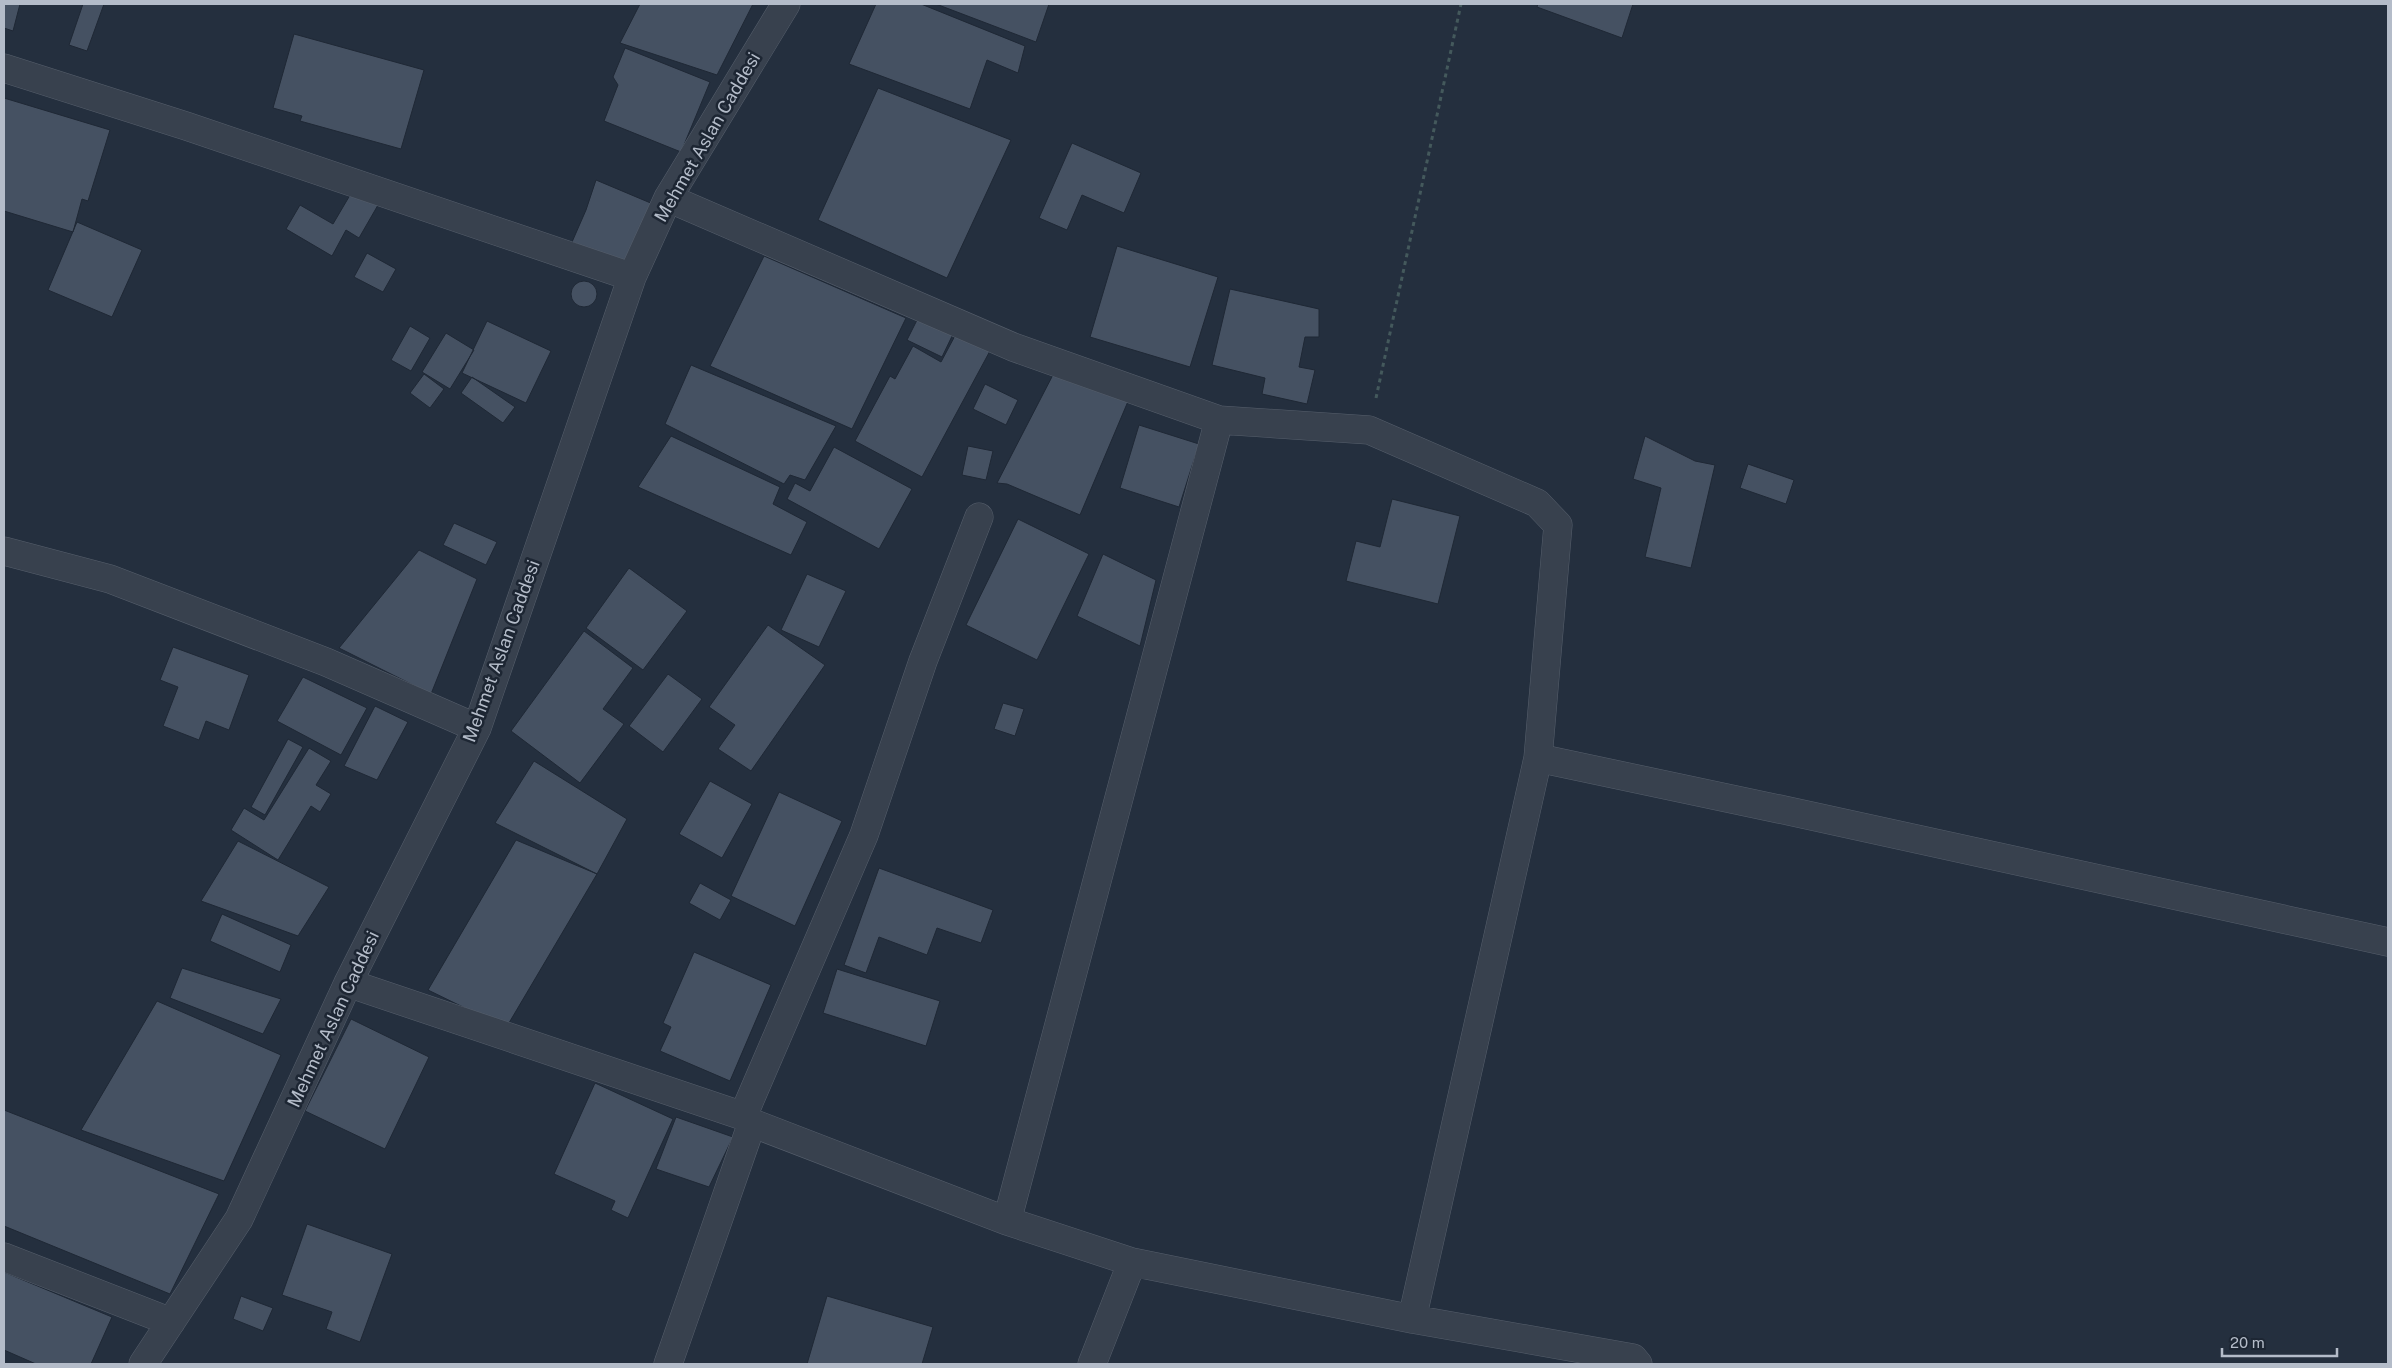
<svg xmlns="http://www.w3.org/2000/svg" width="2392" height="1368" font-family="'Public Sans',sans-serif">
  <rect width="100%" height="100%" fill="#242f3e"/>
  <path fill="#455162" stroke="#1f2835" d="M 4,4 L 20,4 L 13,31 L 4,28 Z
    M 83,4 L 104,4 L 87,51 L 69,45 Z
    M 640,4 L 753,4 L 717,75 L 620,43 Z
    M 876,4 L 921,4 L 1025,46 L 1018,73 L 987,60 L 970,109 L 849,64 Z
    M 936,4 L 1049,4 L 1036,42 Z
    M 1538,4 L 1633,4 L 1622,38 L 1537,7 Z
    M 294,34 L 424,70 L 401,149 L 300,121 L 302,116 L 273,108 Z
    M 625,48 L 710,82 L 681,152 L 604,121 L 618,85 L 613,77 Z
    M 878,88 L 1011,140 L 947,278 L 818,220 Z
    M 4,98 L 110,130 L 88,201 L 82,199 L 73,232 L 4,211 Z
    M 1072,143 L 1141,173 L 1124,213 L 1082,195 L 1067,230 L 1039,218 Z
    M 596,180 L 653,204 L 625,264 L 572,242 L 586,210 Z
    M 353,190 L 378,205 L 359,238 L 346,230 L 332,256 L 286,229 L 300,205 L 333,224 Z
    M 77,222 L 142,250 L 112,317 L 48,290 Z
    M 1117,246 L 1218,277 L 1190,367 L 1090,337 Z
    M 367,253 L 396,269 L 383,292 L 354,277 Z
    M 764,256 L 906,318 L 852,429 L 710,366 Z
    M571 294a13 13 0 1 1 26 0a13 13 0 1 1-26 0Z
    M 1230,289 L 1319,309 L 1319,337 L 1305,337 L 1299,367 L 1315,370 L 1307,404 L 1262,394 L 1265,378 L 1212,365 Z
    M 919,316 L 954,332 L 942,357 L 907,340 Z
    M 487,321 L 551,351 L 526,403 L 462,373 Z
    M 410,326 L 430,338 L 411,371 L 391,360 Z
    M 957,332 L 991,349 L 922,477 L 855,441 L 890,376 L 895,379 L 913,346 L 941,362 Z
    M 446,333 L 474,350 L 450,389 L 422,372 Z
    M 691,365 L 836,426 L 805,480 L 790,475 L 784,484 L 665,424 Z
    M 1056,369 L 1129,399 L 1080,515 L 1007,484 L 997,483 Z
    M 424,374 L 444,389 L 430,408 L 410,393 Z
    M 472,377 L 515,407 L 503,423 L 461,393 Z
    M 985,384 L 1018,400 L 1006,425 L 973,409 Z
    M 1139,425 L 1199,444 L 1179,507 L 1120,488 Z
    M 671,436 L 780,487 L 773,504 L 807,522 L 791,555 L 638,487 Z
    M 1645,436 L 1695,461 L 1715,465 L 1691,568 L 1645,557 L 1661,488 L 1633,479 Z
    M 968,446 L 993,451 L 986,480 L 962,475 Z
    M 834,447 L 912,489 L 879,549 L 787,499 L 795,483 L 810,491 Z
    M 1748,464 L 1794,480 L 1786,504 L 1740,488 Z
    M 1392,499 L 1460,516 L 1438,604 L 1346,581 L 1356,541 L 1380,547 Z
    M 1018,519 L 1089,554 L 1037,660 L 966,625 Z
    M 454,523 L 497,542 L 486,565 L 443,545 Z
    M 419,550 L 477,579 L 431,694 L 339,648 Z
    M 1103,554 L 1156,580 L 1140,646 L 1077,616 Z
    M 629,568 L 687,611 L 643,670 L 586,628 Z
    M 807,574 L 846,591 L 819,647 L 781,630 Z
    M 768,625 L 825,665 L 751,771 L 718,749 L 735,725 L 709,707 Z
    M 584,631 L 633,668 L 603,709 L 624,724 L 580,783 L 511,731 Z
    M 173,647 L 249,675 L 229,730 L 206,721 L 199,740 L 163,726 L 178,687 L 160,680 Z
    M 668,674 L 702,699 L 663,752 L 629,726 Z
    M 303,677 L 367,708 L 341,755 L 277,721 Z
    M 1003,703 L 1024,709 L 1015,736 L 994,729 Z
    M 375,706 L 408,722 L 377,780 L 344,766 Z
    M 288,739 L 303,747 L 265,815 L 251,807 Z
    M 309,748 L 331,761 L 316,785 L 331,794 L 320,812 L 311,806 L 278,860 L 231,830 L 244,808 L 264,820 Z
    M 534,761 L 627,819 L 597,874 L 495,823 Z
    M 710,781 L 752,804 L 722,858 L 679,834 Z
    M 779,792 L 842,821 L 795,926 L 731,896 Z
    M 516,840 L 597,874 L 506,1028 L 428,990 Z
    M 238,841 L 329,887 L 298,936 L 201,901 Z
    M 879,868 L 993,910 L 981,943 L 937,928 L 927,955 L 879,937 L 866,973 L 844,965 Z
    M 700,883 L 731,900 L 720,920 L 689,903 Z
    M 222,914 L 291,945 L 280,972 L 210,941 Z
    M 694,952 L 771,985 L 730,1081 L 660,1051 L 671,1027 L 663,1023 Z
    M 182,968 L 281,999 L 263,1034 L 170,998 Z
    M 837,969 L 940,1001 L 926,1046 L 823,1013 Z
    M 157,1001 L 281,1055 L 224,1181 L 81,1130 Z
    M 351,1019 L 429,1057 L 385,1149 L 305,1111 Z
    M 595,1083 L 673,1119 L 628,1218 L 611,1210 L 615,1201 L 554,1174 Z
    M 4,1110 L 219,1194 L 170,1294 L 4,1226 Z
    M 676,1117 L 733,1137 L 709,1187 L 656,1169 Z
    M 307,1224 L 392,1254 L 360,1342 L 326,1329 L 332,1312 L 282,1295 Z
    M 4,1272 L 112,1317 L 91,1364 L 36,1364 L 4,1350 Z
    M 241,1296 L 273,1308 L 263,1331 L 233,1319 Z
    M 827,1296 L 933,1327 L 922,1364 L 807,1364 Z"/>
  <g fill="none" stroke-linecap="round" stroke-linejoin="round">
    <defs>
      <path id="minor" d="M 4,68 L 186,126 L 632,277
        M 668,198 L 1013,347 L 1219,420 L 1369,430 L 1537,503 L 1558,525 L 1538,758 L 1412,1319
        M 4,551 L 110,579 L 326,662 L 477,728
        M 1538,758 L 1779,809 L 2388,942
        M 348,983 L 743,1116 L 752,1123 L 1007,1221 L 1132,1262 L 1412,1319 L 1633,1358 L 1638,1364
        M 743,1116 L 864,835 L 923,661 L 979,517
        M 1007,1221 L 1219,420
        M 4,1257 L 171,1322
        M 143,1364 L 239,1219 L 348,983 L 477,728 L 632,277 L 668,198 L 786,4
        M 668,1364 L 752,1123
        M 1092,1364 L 1132,1262"/>
    </defs>
    <use href="#minor" stroke="#565f6c" stroke-width="29"/>
    <path stroke="#44595c" stroke-width="3" stroke-dasharray="4 4" stroke-linecap="butt" d="M 1376,398 L 1461,4"/>
    <use href="#minor" stroke="#38414e" stroke-width="28"/>
  </g>
  <g text-anchor="middle" dominant-baseline="central" stroke-width="5" stroke-linejoin="round" paint-order="stroke">
    <g font-size="18" fill="#b4bcc9" stroke="#1d2633">
      <text transform="translate(707 137) rotate(-60)">Mehmet Aslan Caddesi</text>
      <text transform="translate(501 651) rotate(-70)">Mehmet Aslan Caddesi</text>
      <text transform="translate(333 1019) rotate(-65)">Mehmet Aslan Caddesi</text>
    </g>
  </g>
  <rect width="2392" height="1368" fill="none" stroke="#b4bcc9" stroke-width="10"/>
  <path d="M2222 1348v8h115v-8" fill="none" stroke="#b4bcc9" stroke-width="2.5"/>
  <text x="2230" y="1348" font-size="15" fill="#b4bcc9" stroke="#1d2633" stroke-width="4" paint-order="stroke">20 m</text>
</svg>
